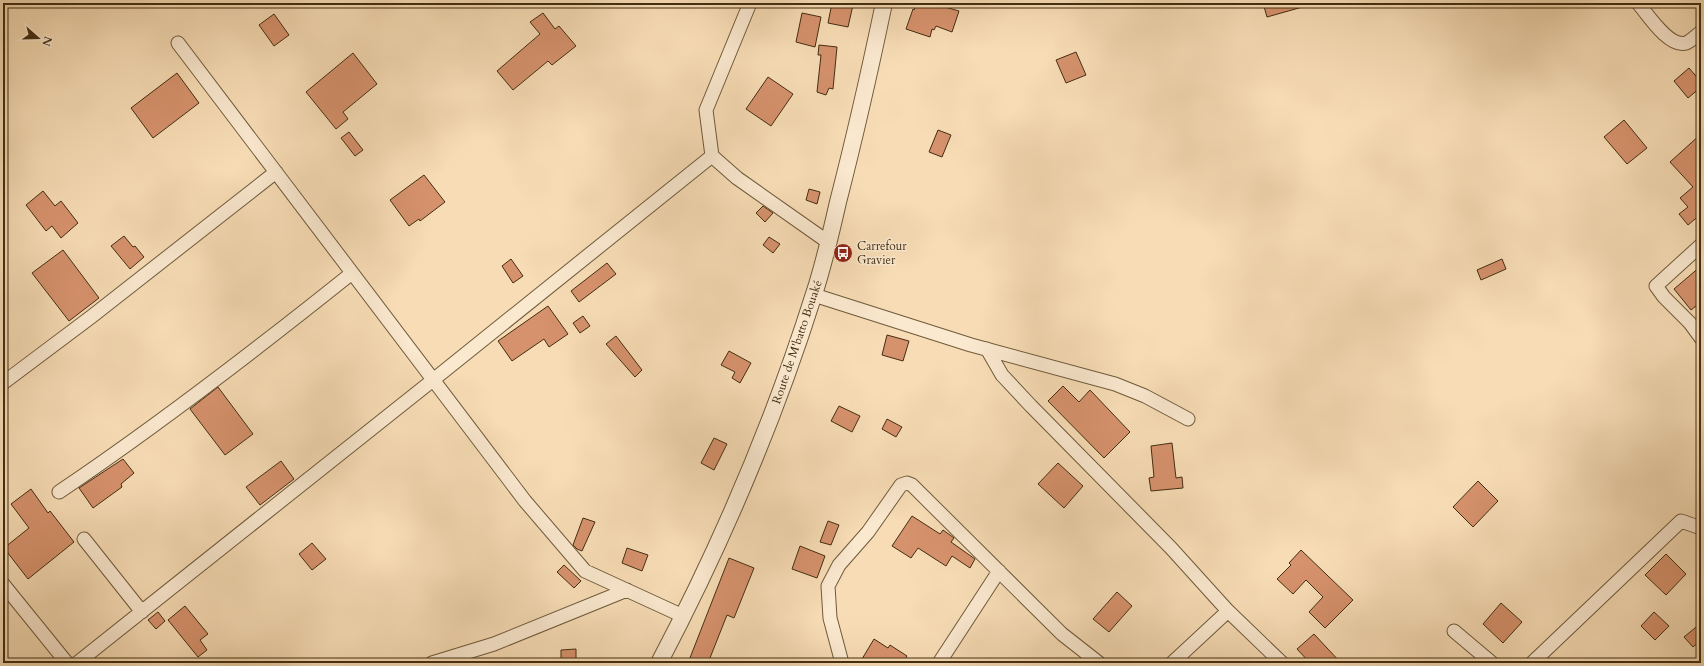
<svg xmlns="http://www.w3.org/2000/svg" width="1704" height="666" font-family="Cardo,serif">
  <rect width="100%" height="100%" fill="#f7dcb5"/>
  <filter id="stains"><feTurbulence type="fractalNoise" baseFrequency=".005" numOctaves="4"/><feColorMatrix values="0 0 0 0 .2 0 0 0 0 .09 0 0 0 0 .02 0 0 0 .5 -.17"/></filter>
  <radialGradient id="worn" r=".72"><stop offset=".6" stop-color="#630" stop-opacity="0"/><stop offset="1" stop-color="#630" stop-opacity=".3"/></radialGradient>
  <path fill="#d6926d" stroke="#422e11" d="M 832,3 L 853,5 L 848,27 L 828,23 Z
    M 917,3 L 931,3 L 959,11 L 952,32 L 936,26 L 934,30 L 932,29 L 930,37 L 906,29 L 913,9 L 914,10 Z
    M 1263,3 L 1305,3 L 1306,6 L 1267,17 Z
    M 543,13 L 555,29 L 559,26 L 576,46 L 552,65 L 548,61 L 513,90 L 497,71 L 540,34 L 530,22 Z
    M 802,13 L 821,17 L 815,47 L 796,42 Z
    M 274,14 L 289,35 L 274,46 L 259,25 Z
    M 819,45 L 837,47 L 833,89 L 829,88 L 826,95 L 817,92 L 821,55 L 818,55 Z
    M 1076,52 L 1086,75 L 1066,83 L 1056,60 Z
    M 353,53 L 377,84 L 343,112 L 348,119 L 336,129 L 306,92 Z
    M 1689,68 L 1701,82 L 1701,87 L 1688,98 L 1674,81 Z
    M 177,73 L 199,103 L 153,138 L 131,108 Z
    M 768,77 L 793,94 L 771,126 L 746,109 Z
    M 1624,120 L 1647,148 L 1627,164 L 1604,137 Z
    M 938,130 L 951,135 L 942,157 L 929,152 Z
    M 349,132 L 363,150 L 355,156 L 341,138 Z
    M 1701,134 L 1701,214 L 1688,225 L 1679,214 L 1688,207 L 1680,198 L 1693,187 L 1670,162 Z
    M 424,175 L 445,202 L 420,221 L 419,219 L 409,226 L 390,200 Z
    M 809,189 L 820,192 L 817,204 L 806,200 Z
    M 43,191 L 55,206 L 61,201 L 78,223 L 61,238 L 52,226 L 46,231 L 26,205 Z
    M 763,206 L 773,213 L 765,222 L 756,213 Z
    M 124,236 L 133,247 L 135,246 L 144,257 L 130,269 L 111,246 Z
    M 769,237 L 780,244 L 773,253 L 763,245 Z
    M 63,250 L 99,298 L 69,321 L 32,273 Z
    M 511,259 L 523,276 L 513,283 L 502,266 Z
    M 1502,259 L 1506,269 L 1481,280 L 1477,270 Z
    M 607,263 L 616,274 L 579,302 L 571,291 Z
    M 1701,266 L 1701,302 L 1691,310 L 1674,289 Z
    M 548,306 L 568,334 L 549,347 L 544,339 L 512,361 L 498,341 Z
    M 583,316 L 590,326 L 580,333 L 573,323 Z
    M 887,335 L 909,341 L 903,361 L 882,355 Z
    M 616,336 L 642,370 L 635,377 L 606,344 Z
    M 729,351 L 751,363 L 740,383 L 732,378 L 735,372 L 721,365 Z
    M 1063,386 L 1079,402 L 1090,390 L 1130,432 L 1104,458 L 1048,401 Z
    M 218,387 L 253,434 L 225,455 L 190,409 Z
    M 839,406 L 860,416 L 852,432 L 831,421 Z
    M 887,419 L 902,427 L 896,437 L 882,429 Z
    M 714,438 L 727,444 L 714,470 L 701,463 Z
    M 1172,443 L 1176,478 L 1182,477 L 1183,488 L 1151,491 L 1149,478 L 1154,477 L 1151,446 Z
    M 123,459 L 134,473 L 121,484 L 122,487 L 93,508 L 79,488 Z
    M 281,461 L 294,479 L 260,505 L 246,487 Z
    M 1058,463 L 1083,486 L 1064,508 L 1038,484 Z
    M 1478,481 L 1498,501 L 1473,527 L 1453,507 Z
    M 31,489 L 48,513 L 50,511 L 74,542 L 28,579 L 4,548 L 29,528 L 11,504 Z
    M 912,516 L 940,534 L 943,530 L 950,535 L 954,538 L 951,542 L 975,559 L 970,568 L 952,556 L 946,566 L 918,548 L 911,558 L 892,546 Z
    M 583,518 L 595,522 L 582,551 L 577,549 L 573,545 Z
    M 828,521 L 839,525 L 831,545 L 820,542 Z
    M 312,543 L 326,559 L 312,570 L 299,554 Z
    M 800,546 L 825,556 L 817,578 L 792,569 Z
    M 627,548 L 648,555 L 642,571 L 622,563 Z
    M 1301,550 L 1353,600 L 1325,628 L 1309,612 L 1323,597 L 1306,580 L 1293,594 L 1277,579 L 1291,565 L 1289,563 Z
    M 1666,554 L 1686,574 L 1666,595 L 1645,575 Z
    M 729,558 L 754,568 L 734,618 L 727,615 L 708,663 L 688,663 Z
    M 564,565 L 581,581 L 574,588 L 557,572 Z
    M 1117,592 L 1132,606 L 1109,632 L 1093,619 Z
    M 1501,603 L 1522,622 L 1503,643 L 1483,624 Z
    M 185,606 L 208,634 L 200,640 L 207,650 L 198,657 L 168,620 Z
    M 158,612 L 165,621 L 156,629 L 148,620 Z
    M 1654,612 L 1669,626 L 1655,640 L 1641,626 Z
    M 1701,623 L 1701,640 L 1693,647 L 1684,637 Z
    M 1314,634 L 1341,663 L 1310,663 L 1297,649 Z
    M 874,639 L 888,648 L 890,645 L 907,656 L 903,663 L 869,663 L 862,659 Z
    M 576,649 L 576,663 L 561,663 L 561,650 Z"/>
  <g fill="none" stroke-linecap="round" stroke-linejoin="round">
    <defs>
      <path id="minor" d="M 750,3 L 706,110 L 712,156 L 737,178 L 828,242
        M 1638,3 C 1648,15 1669,48 1686,43 C 1691,41 1697,35 1701,32
        M 178,43 L 525,501 L 585,571 L 683,616
        M 1701,245 L 1656,286 L 1664,297 L 1690,323 L 1701,338
        M 814,295 L 971,345 L 1115,384 L 1145,396 L 1188,419
        M 987,349 L 1002,375 L 1031,406 L 1171,548 L 1228,611 L 1282,663
        M 3,383 L 91,317 L 276,172
        M 59,492 C 160,424 257,349 352,273
        M 84,539 L 142,612
        M 3,584 L 67,663
        M 1454,631 L 1492,663
        M 77,663 L 433,380 L 712,156
        M 432,663 L 494,644 L 627,590
        M 842,663 L 830,618 L 828,586 L 839,565 L 868,532 L 901,485 L 907,483 L 912,485 L 1062,634 L 1099,663
        M 939,663 L 999,571
        M 1172,663 L 1228,611
        M 1532,663 L 1681,521 L 1701,528"/>
      <path id="tertiary" d="M 659,663 C 721,545 774,421 814,294 C 824,264 831,233 838,202 C 855,136 870,70 884,3"/>
    </defs>
    <use href="#minor" stroke="#6f5a3a" stroke-width="15"/>
    <use href="#tertiary" stroke="#6f5a3a" stroke-width="18"/>
    <use href="#minor" stroke="#fae8cf" stroke-width="13"/>
    <use href="#tertiary" stroke="#fae8cf" stroke-width="16"/>
  </g>
  <defs>
    <symbol id="bus-disc" viewBox="-11 -11 22 22"><circle r="9.5" fill="#8f2418" stroke="#fae8cf"/><path d="M-5-6H5V4H4V6H2V4H-2V6H-4V4H-5ZM-3.5-4V0h7V-4ZM-3.5 1.2v1.5H-2V1.2ZM2 1.2v1.5H3.5V1.2Z" fill="#fff"/></symbol>
  </defs>
  <g fill-rule="evenodd">
    <use href="#bus-disc" x="832" y="242" width="22" height="22"/>
  </g>
  <g text-anchor="middle" dominant-baseline="central" stroke-width="3" stroke-linejoin="round" paint-order="stroke">
    <g font-size="12" fill="#422e11" stroke="#fae8cf" text-anchor="start">
      <text x="857" y="246">Carrefour<tspan x="857" dy="14">Gravier</tspan></text>
    </g>
    <g font-size="12" fill="#422e11" stroke="#fae8cf">
      <text transform="translate(797 342) rotate(-71)">Route de M'batto Bouaké</text>
    </g>
  </g>
  <rect width="1704" height="666" fill="none" stroke="#f7dcb5" stroke-width="16"/>
  <rect x="4" y="4" width="1696" height="658" fill="none" stroke="#422e11" stroke-width="2"/>
  <rect x="8" y="8" width="1688" height="650" fill="none" stroke="#422e11"/>
  <g transform="translate(38 38) rotate(110)" stroke="#fae8cf" stroke-width="3" paint-order="stroke">
  <path d="M0-3L7 15L0 10L-7 15Z" fill="#422e11"/>
  <text y="-6" font-size="11" font-weight="bold" text-anchor="middle" fill="#422e11">N</text>
  </g>
  <rect width="100%" height="100%" filter="url(#stains)"/>
  <rect width="100%" height="100%" fill="url(#worn)"/>
</svg>
